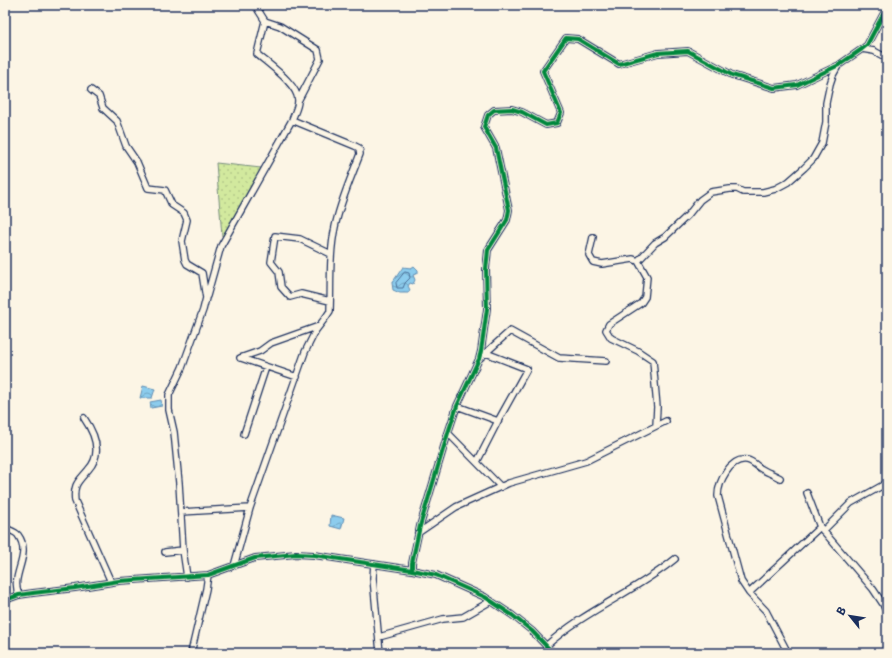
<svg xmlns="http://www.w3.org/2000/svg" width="892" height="658" font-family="'Playpen Sans',sans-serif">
  <defs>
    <pattern id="grass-dots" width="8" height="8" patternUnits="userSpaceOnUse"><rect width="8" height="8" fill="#d2e99e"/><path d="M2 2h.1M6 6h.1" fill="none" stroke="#b4c88a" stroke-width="1.8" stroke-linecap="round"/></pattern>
    <pattern id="water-waves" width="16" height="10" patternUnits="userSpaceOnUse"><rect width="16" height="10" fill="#8ccced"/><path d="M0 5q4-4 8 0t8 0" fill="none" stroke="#72a6c3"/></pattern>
  </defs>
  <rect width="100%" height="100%" fill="#fcf5e5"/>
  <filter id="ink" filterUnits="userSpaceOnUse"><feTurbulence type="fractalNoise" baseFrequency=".025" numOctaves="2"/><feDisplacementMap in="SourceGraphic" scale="8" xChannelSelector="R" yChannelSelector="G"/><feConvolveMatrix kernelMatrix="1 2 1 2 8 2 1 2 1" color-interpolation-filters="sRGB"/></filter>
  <g filter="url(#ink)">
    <path fill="url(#grass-dots)" stroke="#768c7e" d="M 216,163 L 261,168 L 257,180 L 226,234 L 222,236 Z"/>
    <path fill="url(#water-waves)" stroke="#5f8db4" d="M 414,266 L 418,270 L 418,273 L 413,275 L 415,280 L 413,284 L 410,283 L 408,286 L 410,290 L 408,293 L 400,293 L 393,290 L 392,283 L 403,267 L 411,268 Z
      M 143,386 L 155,389 L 152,398 L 140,398 Z
      M 161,400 L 162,406 L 151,408 L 150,402 Z
      M 331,515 L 344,518 L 341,529 L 330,526 Z"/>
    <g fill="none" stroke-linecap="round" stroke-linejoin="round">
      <path stroke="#486e97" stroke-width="1" d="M 405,272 L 409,273 L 410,278 L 405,283 L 403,288 L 397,288 L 396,283 Z"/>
      <defs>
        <path id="minor" d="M 265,21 L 280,26 L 318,50 L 320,59 L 298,101
          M 862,49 L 874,51 L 887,58
          M 91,90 L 99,96 L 103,108 L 117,121 L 126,146 L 137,162 L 148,188 L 165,190 L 172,205 L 184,213 L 187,220 L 182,241 L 185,260 L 187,264 L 202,273 L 206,298 L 203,310 L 182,368 L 169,395 L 169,410 L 174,432 L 179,483 L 183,550 L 187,577
          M 638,261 L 655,243 L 665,237 L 688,215 L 700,200 L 711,192 L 730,189 L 737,189 L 743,192 L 763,192 L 775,189 L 788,182 L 804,168 L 813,159 L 822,143 L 826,122 L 826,103 L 830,84 L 833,75 L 838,66
          M 207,296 L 221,246 L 292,120 C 294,114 298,107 298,101 C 299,85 268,64 257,54 L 265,21 L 255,5
          M 330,301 L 301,294 L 290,297 L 281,287 L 279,272 L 271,262 L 275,236 L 300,239 L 331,254
          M 486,353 L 527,369 L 498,421
          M 240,358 L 260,351 L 271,343 L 319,326
          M 241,358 L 297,377
          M 479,359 L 510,331 L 559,358 L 606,361
          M 457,406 L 498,421 L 477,462
          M 84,418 C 95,434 103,454 88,470 C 78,482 73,484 75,501 L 111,582
          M 656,426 L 666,421
          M 448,433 L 501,487
          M 244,434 L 266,367
          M 780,478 C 773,474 766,472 760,468 C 756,465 752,461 747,460 C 730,457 718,483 718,496 L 741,581 L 749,593 L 766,611 L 788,653
          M 181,512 L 250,508
          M 820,527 L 873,589 L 883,604 L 887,614
          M 5,528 C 9,530 16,532 18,535 C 33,555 9,576 19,595
          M 823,531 L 851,503 L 887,483
          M 418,533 L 456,507 L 509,483 L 586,461 L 656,426 L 657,407 L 653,361 L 638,351 L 611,338 L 606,330 L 609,324 L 641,303 L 645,297 L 647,277 L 638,261 L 633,259 L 602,264 L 593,262 L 589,255 L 593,237
          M 165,552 L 183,550
          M 374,564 L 373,578 L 380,653
          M 234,566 L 250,508 L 305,352 L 316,330 L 326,317 L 330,311 C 331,283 329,255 335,227 C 340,202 351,178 360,154 L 359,148 L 355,146 L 292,120
          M 412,570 L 412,563 L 420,526 L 448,433 L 457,406 L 479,359 L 481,351 L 487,309 L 486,269 L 488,250 L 507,220 L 509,210 L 496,148 L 484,127 L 488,115 L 494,110 L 512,109 L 522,112 L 546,125 L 557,123 L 561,113 L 543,71 L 566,38 L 578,39 L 619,64 L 658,53 L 688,51 L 732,75 L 774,88 L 797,85 L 839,65 L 862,49 L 867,45 L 885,11 L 884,5
          M 749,593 L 820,527 L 807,493
          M 5,600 L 19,595 L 33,593 L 75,588 L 119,581 L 208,575 L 255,558 L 296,554 L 314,555 L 412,570 L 436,575 L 447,580 L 485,597 L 512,615 L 532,631 L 553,653
          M 379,637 L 443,619 L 463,617 L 491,601
          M 546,646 C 585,610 635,592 675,559
          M 191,653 L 206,589 L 208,575"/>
      </defs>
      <use href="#minor" stroke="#1b2f5e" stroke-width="8"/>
      <use href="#minor" stroke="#fcf5e5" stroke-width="5.5"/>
      <defs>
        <path id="cycleway" d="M 412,570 L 412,563 L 420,526 L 448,433 L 457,406 L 479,359 L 481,351 L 487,309 L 486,269 L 488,250 L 507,220 L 509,210 L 496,148 L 484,127 L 488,115 L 494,110 L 512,109 L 522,112 L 546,125 L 557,123 L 561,113 L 543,71 L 566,38 L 578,39 L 619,64 L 658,53 L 688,51 L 732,75 L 774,88 L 797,85 L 839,65 L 862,49 L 867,45 L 885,11 L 884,5
          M 5,600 L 19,595 L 33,593 L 75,588 L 119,581 L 208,575 L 255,558 L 296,554 L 314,555 L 412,570 L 436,575 L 447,580 L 485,597 L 512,615 L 532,631 L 553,653"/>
      </defs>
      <use href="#cycleway" stroke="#fcf5e5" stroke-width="6"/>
      <use href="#cycleway" stroke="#00873e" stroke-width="4"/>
    </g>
  </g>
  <rect width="892" height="658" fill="none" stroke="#fcf5e5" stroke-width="20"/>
  <rect x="10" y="10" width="872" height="638" fill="none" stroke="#1b2f5e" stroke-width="1.5" filter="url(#ink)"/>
  <g transform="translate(850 616) rotate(300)" stroke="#fcf5e5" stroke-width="3" paint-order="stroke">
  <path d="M0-3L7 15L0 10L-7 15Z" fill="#1b2f5e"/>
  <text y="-6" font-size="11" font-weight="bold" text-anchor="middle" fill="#1b2f5e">B</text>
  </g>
</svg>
